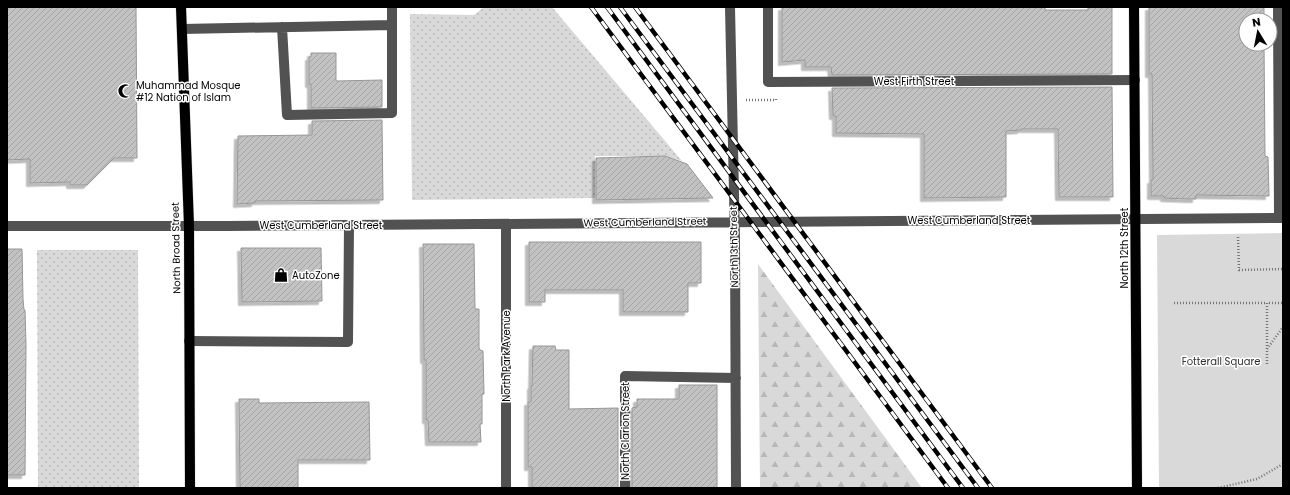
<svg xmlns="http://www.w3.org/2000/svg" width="1290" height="495" font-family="Poppins,sans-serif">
  <defs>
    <pattern id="grass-dots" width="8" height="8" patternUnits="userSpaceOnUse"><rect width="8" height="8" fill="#d9d9d9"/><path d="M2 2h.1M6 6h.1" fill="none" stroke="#b8b8b8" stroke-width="1.8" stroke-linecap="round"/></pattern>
    <pattern id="forest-firs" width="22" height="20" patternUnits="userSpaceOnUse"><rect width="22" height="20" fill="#d9d9d9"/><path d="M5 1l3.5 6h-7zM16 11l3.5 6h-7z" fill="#b8b8b8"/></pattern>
    <pattern id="building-hatch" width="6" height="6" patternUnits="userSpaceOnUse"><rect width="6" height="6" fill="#c2c2c2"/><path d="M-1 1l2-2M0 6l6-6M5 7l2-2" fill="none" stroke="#a5a5a5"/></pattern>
    <filter id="shadow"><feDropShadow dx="-3.5" dy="3.5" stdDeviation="0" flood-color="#0004"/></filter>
  </defs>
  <rect width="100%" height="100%" fill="#fff"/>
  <path fill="url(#grass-dots)" d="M 484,7 L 552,7 L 682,161 L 665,156 L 595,156 L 595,198 L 412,200 L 410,14 L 474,15 Z
    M 37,250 L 138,250 L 139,488 L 38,488 Z"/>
  <path fill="url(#forest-firs)" d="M 758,264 L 922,488 L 760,488 Z"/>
  <path fill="#d9d9d9" d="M 1283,233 L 1283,488 L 1159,488 L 1157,235 Z"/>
  <path fill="url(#building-hatch)" stroke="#969696" filter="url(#shadow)" d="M 7,7 L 136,7 L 137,158 L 114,158 L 87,185 L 70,185 L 70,182 L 30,183 L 30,159 L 7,160 Z
    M 782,7 L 1045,7 L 1045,10 L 1088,10 L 1088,7 L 1112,7 L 1112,74 L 832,75 L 831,67 L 805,67 L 805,60 L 782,62 Z
    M 1149,7 L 1264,7 L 1264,20 L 1246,20 L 1246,44 L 1264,44 L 1265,156 L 1268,157 L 1269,196 L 1196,195 L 1196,199 L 1188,199 L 1164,198 L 1164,196 L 1151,196 L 1151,180 L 1153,180 L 1152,74 L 1149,74 Z
    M 311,53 L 336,53 L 336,81 L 382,80 L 382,107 L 311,108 L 311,84 L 309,84 L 309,57 L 311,57 Z
    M 1112,87 L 1113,197 L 1059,197 L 1058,129 L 1021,129 L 1021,130 L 1006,131 L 1006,197 L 924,198 L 924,134 L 836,133 L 836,116 L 833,116 L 832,88 Z
    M 382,120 L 383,200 L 255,201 L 255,203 L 237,204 L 238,136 L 312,135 L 312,121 Z
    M 665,156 L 687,164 L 713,198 L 596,200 L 596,158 Z
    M 529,242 L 701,242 L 701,283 L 688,283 L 688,312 L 623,312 L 623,290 L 545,290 L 545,302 L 529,302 Z
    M 423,244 L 474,244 L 475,309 L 479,309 L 479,348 L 480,350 L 483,351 L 484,394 L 482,394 L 482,424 L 480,424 L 481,442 L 429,442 L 428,420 L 426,420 L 426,360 L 424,360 Z
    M 241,248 L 321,248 L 322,301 L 242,302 Z
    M 7,249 L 22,249 L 23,299 L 24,310 L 25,310 L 26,345 L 25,475 L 7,475 Z
    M 533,346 L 555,346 L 556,350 L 569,350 L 569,409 L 618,408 L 618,488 L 532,488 L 532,467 L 528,467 L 528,402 L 531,402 L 531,386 L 532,386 Z
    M 679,385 L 717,385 L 717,488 L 632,488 L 632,408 L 637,407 L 637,399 L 679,399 Z
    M 239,399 L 259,399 L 259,403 L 369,402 L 370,460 L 298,460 L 298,488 L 240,488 Z"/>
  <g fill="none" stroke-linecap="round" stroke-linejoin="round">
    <defs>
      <path id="major" d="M 181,7 L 189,226 L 190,488
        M 1134,7 L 1137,488"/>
    </defs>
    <use href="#major" stroke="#dbdbdb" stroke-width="11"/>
    <path stroke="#747474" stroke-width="2.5" stroke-dasharray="1 2" stroke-linecap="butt" d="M 746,100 L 776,100 L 776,97
      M 1238,237 L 1239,270 L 1283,269
      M 1174,303 L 1267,303
      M 1267,349 L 1267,303 L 1283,303
      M 1267,364 L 1267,349 L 1283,327
      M 1218,488 L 1257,479 L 1283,464"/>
    <path stroke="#525252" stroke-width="10" d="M 730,7 L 735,239 L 736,488
      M 768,7 L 768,82 L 1135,80
      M 1278,7 L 1279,218
      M 392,25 L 392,7
      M 182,29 L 392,25 L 392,113 L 287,115 L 282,27
      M 7,226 L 229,226 L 1283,218
      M 189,341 L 348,342 L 349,225
      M 506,488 L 506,224
      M 625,488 L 625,376 L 736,378"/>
    <use href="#major" stroke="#000" stroke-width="10"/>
    <defs>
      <path id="rail" d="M 591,7 L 948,488
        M 607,7 L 963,488
        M 620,7 L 978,488
        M 635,7 L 992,488"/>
    </defs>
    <use href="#rail" stroke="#000" stroke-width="4.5"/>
    <use href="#rail" stroke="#fff" stroke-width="3" stroke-dasharray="9" stroke-linecap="butt"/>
  </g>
  <defs>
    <symbol id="mosque-bare" viewBox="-9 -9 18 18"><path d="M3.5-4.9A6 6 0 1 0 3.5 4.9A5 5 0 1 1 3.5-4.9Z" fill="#000" stroke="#fff" stroke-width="2.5" paint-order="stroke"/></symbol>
    <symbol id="shop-bare" viewBox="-9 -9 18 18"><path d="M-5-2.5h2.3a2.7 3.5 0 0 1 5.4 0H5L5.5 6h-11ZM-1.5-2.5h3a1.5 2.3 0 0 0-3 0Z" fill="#000" stroke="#fff" stroke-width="2.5" paint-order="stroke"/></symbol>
  </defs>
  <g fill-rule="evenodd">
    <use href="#mosque-bare" x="115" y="81" width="20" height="20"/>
    <use href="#shop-bare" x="271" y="265" width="20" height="20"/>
  </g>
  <g text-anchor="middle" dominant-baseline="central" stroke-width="3" stroke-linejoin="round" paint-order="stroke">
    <g font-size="10" fill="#000" stroke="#fff">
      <text x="914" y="81">West Firth Street</text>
      <text x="969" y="220">West Cumberland Street</text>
      <text transform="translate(645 222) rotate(-1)">West Cumberland Street</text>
      <text x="321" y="225">West Cumberland Street</text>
      <text transform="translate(734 247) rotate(-91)">North 13th Street</text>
      <text transform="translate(176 248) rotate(-91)">North Broad Street</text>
      <text transform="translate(1124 248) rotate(-90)">North 12th Street</text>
      <text transform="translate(506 356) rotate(-90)">North Park Avenue</text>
      <text transform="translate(625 431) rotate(-90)">North Clarion Street</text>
    </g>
    <g font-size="10" fill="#000" stroke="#fff" text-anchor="start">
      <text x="136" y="85">Muhammad Mosque<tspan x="136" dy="12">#12 Nation of Islam</tspan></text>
      <text x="292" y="275">AutoZone</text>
    </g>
    <g font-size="10" fill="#303030" stroke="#fff">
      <text x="1221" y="361">Fotterall Square</text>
    </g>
  </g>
  <rect width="1290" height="495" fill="none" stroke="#000000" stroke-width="16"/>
  <g transform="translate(1258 32) rotate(350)"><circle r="19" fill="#ffffff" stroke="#999999"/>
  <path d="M0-3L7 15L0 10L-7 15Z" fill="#000000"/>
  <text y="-6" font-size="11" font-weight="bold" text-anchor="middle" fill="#000000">N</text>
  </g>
</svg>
